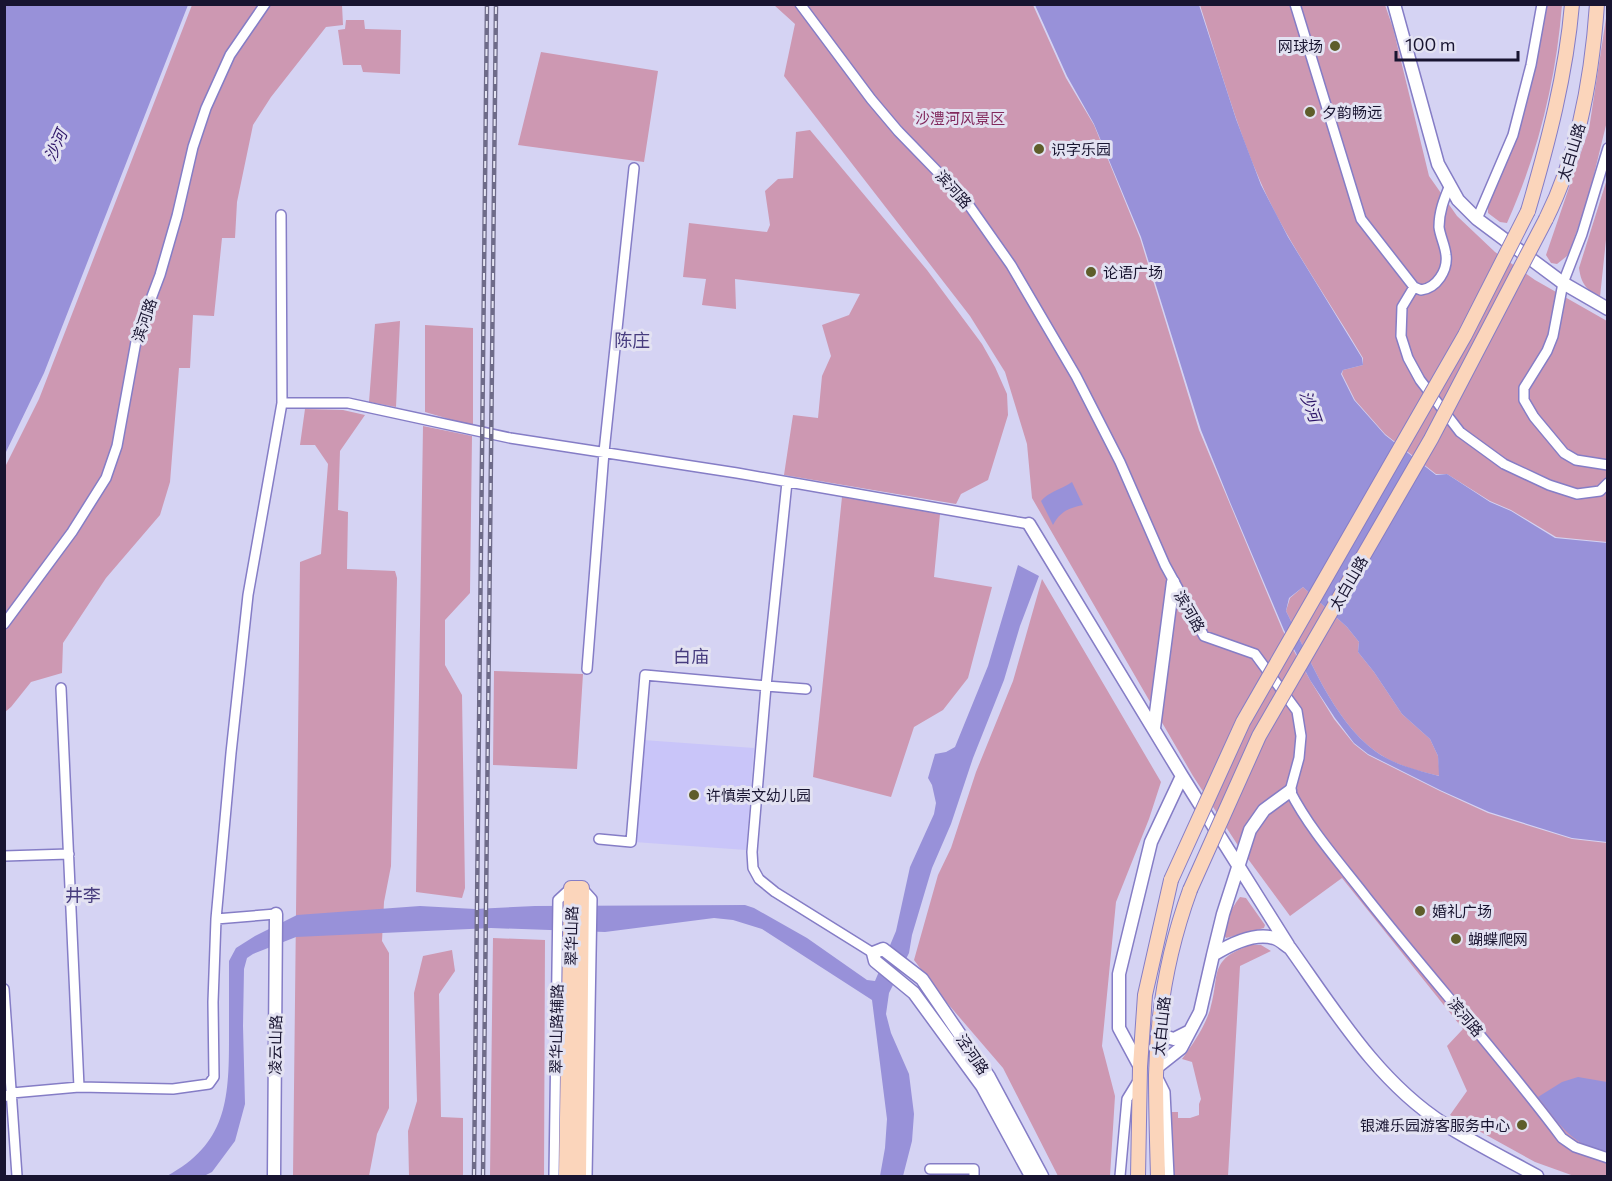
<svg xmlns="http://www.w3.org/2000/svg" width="1612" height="1181" font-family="Commissioner,'Noto Sans SC',sans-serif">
  <rect width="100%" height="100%" fill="#d5d3f3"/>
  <path fill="#c9c5f9" d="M 643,740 L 754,748 L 746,850 L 634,842 Z"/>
  <path fill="#cd98b2" d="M 192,5 L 342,5 L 343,25 L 326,27 L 271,97 L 253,125 L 237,202 L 235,238 L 222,238 L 214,316 L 193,315 L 190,368 L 179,368 L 170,482 L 160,515 L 106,578 L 63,643 L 62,673 L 31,682 L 11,707 L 5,712 L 4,469 L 39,399 Z
    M 774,5 L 1033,5 L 1066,78 L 1094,125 L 1140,238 L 1199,430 L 1283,631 L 1310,680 L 1334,719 L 1354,744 L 1368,755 L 1440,791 L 1488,813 L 1572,839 L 1607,843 L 1607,1176 L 1574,1176 L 1535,1162 L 1450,1115 L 1467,1091 L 1447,1046 L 1463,1029 L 1342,878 L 1290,916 L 1237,844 L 1193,776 L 1032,498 L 1027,444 L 1005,372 L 970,316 L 784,76 L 795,24 Z
    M 1200,5 L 1385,5 L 1393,28 L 1429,176 L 1457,216 L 1495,252 L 1535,280 L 1607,321 L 1607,542 L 1556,537 L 1511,510 L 1490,501 L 1447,474 L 1436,474 L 1385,434 L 1355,400 L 1342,374 L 1343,370 L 1363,365 L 1363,358 C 1329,300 1288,244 1261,183 C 1236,126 1219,64 1200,5 Z
    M 1547,5 L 1562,5 C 1556,80 1538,154 1507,223 L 1500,222 L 1488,213 L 1488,205 L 1519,132 L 1532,83 Z
    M 1607,12 L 1607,121 L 1588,199 L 1570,250 L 1567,256 L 1557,264 L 1551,263 L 1546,255 L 1589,129 Z
    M 346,20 L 364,20 L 365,29 L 401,30 L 400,74 L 363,72 L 361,65 L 343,65 L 338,30 L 345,29 Z
    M 541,52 L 658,71 L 644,162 L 518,145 Z
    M 810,130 L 927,270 L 982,344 L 995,367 L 1007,394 L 1008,415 L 988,480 L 961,494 L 956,504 L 784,475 L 793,415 L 818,418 L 822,376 L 831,356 L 822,325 L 849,315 L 860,294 L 735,279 L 736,309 L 702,305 L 706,279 L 683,277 L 689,223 L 767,232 L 770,225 L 765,191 L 778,179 L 793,178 L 796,132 Z
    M 1607,179 L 1607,230 L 1600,297 C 1586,290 1581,283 1579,268 Z
    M 400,321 L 396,407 L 369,402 L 375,324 Z
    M 425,325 L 473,328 L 473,426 L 425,412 Z
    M 305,409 L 343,410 L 365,415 L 340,451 L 338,510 L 348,512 L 347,569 L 395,571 L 397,578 L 391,866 L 384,902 L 382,941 L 389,953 L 389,1108 L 377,1134 L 369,1176 L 293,1176 L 300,562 L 321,554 L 328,464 L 315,445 L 300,445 Z
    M 423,426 L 472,436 L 470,593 L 445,620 L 445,665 L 462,695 L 465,888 L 462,898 L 416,892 Z
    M 842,497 L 940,514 L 934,577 L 992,587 L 968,678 L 943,710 L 914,727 L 891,797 L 813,777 Z
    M 1042,579 L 1161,782 L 1149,819 L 1116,902 L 1102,1046 L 1115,1096 L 1110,1176 L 1058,1176 L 1003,1068 L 942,997 L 914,960 L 938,875 L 951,848 L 976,772 L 1013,681 Z
    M 1303,587 L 1347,627 L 1359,642 L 1358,652 L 1374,672 L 1402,714 L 1430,739 L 1438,756 L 1440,776 C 1417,771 1394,765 1375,751 C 1333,720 1309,657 1286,611 L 1290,598 Z
    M 494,671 L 583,674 L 577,769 L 493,765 Z
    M 1240,897 L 1246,898 L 1265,925 L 1264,928 L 1226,938 L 1223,933 C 1227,920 1231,908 1240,897 Z
    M 493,938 L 545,940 L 544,1176 L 490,1176 Z
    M 1250,945 L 1261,945 L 1271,951 L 1240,966 L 1228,1176 L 1171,1176 L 1168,1112 L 1178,1112 L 1178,1118 L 1190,1118 L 1199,1115 L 1199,1104 L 1201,1099 L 1192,1062 L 1182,1059 C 1193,1044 1204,1028 1210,1010 C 1221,974 1207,961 1250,945 Z
    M 452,950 L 455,971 L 439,994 L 441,1117 L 463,1118 L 463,1176 L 409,1176 L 408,1131 L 417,1101 L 414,993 L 423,956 Z"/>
  <path fill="#9891d9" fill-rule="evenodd" d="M 5,4 L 188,5 L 44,373 L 5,454 Z
    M 1035,5 L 1199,5 L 1236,119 L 1261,185 L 1288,237 L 1362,358 L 1363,365 L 1343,370 L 1341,374 L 1354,400 L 1385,435 L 1436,475 L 1447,474 L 1490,502 L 1511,511 L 1555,538 L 1607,543 L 1607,842 L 1572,838 L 1489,812 L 1440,790 L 1368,754 L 1354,743 L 1335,718 L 1310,680 L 1284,630 L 1230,502 L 1201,430 L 1141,237 L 1094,124 L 1067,76 ZM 1303,587 L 1347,627 L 1359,642 L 1358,652 L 1374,672 L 1402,714 L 1430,739 L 1438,756 L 1439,776 C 1417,770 1394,765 1375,751 C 1333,720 1309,657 1286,611 L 1289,598 Z
    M 1072,482 L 1083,505 C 1068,508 1060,512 1053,525 L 1041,501 C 1048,492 1062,489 1072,482 Z
    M 1018,565 L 1039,576 L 1020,626 L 1004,680 L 973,758 L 951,824 L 932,868 L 912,935 L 909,953 L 889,993 L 886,1014 L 891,1033 L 909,1074 L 914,1114 L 912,1141 L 903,1176 L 880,1176 L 885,1148 L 887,1119 L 872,1000 L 762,929 L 733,920 L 714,918 L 605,932 L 491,928 L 296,937 L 253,954 L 247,958 L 244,969 L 243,1026 L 245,1104 L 235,1141 L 212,1172 L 204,1176 L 167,1176 C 226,1144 229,1101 229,1039 C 229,1013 229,987 229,961 L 236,948 L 255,936 L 297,915 L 420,906 L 475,909 L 535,906 L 745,905 L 754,908 L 807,938 L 867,980 L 875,981 L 896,931 L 910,867 L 934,814 L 936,803 L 932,785 L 928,778 L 935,754 L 946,752 L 955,747 L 988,666 Z
    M 1578,1077 L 1607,1082 L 1607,1151 C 1572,1147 1559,1123 1538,1097 L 1562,1082 Z"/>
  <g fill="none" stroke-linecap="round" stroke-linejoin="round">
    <defs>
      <path id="minor" d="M 800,4 L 871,99 L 898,131 L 966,201 L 1011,265 L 1076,376 L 1120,462 L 1165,565 L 1204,636 L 1255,654 L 1297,711 L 1301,736 L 1299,758 L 1290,791 C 1310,830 1340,863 1367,898 C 1431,979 1500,1055 1562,1138 L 1575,1147 L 1608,1158
        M 1295,4 L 1361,219 L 1414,287 L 1421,290 C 1437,288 1448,270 1446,255 C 1445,245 1440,236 1439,227 C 1439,212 1444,199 1450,185
        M 1608,148 L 1582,234 L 1563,283 L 1553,336 L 1547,351 L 1524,388 L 1524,400 L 1534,417 L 1564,453 L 1576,460 L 1608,465
        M 1477,219 L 1513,135 L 1531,65 L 1542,4
        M 1414,287 L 1402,307 L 1401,336 L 1408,358 L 1420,380 L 1460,432 L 1504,464 L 1549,485 L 1577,494 L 1600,491 L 1608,483
        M 282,403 L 348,403 L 510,438 L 737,473 L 1029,524
        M 4,624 L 72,532 L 106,478 L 117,446 L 137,336 L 160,275 L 177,216 L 193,147 L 206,108 L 230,55 L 265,4
        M 587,669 L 604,452 L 634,168
        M 61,688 L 79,1087
        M 806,689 L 766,686 L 752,852 L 753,868 L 759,879 L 775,892 L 873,953
        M 599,839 L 631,842 L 645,675 L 766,686 L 787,482
        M 4,856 L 69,854
        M 582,888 L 592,899 L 587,1176
        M 216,919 L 276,914
        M 4,989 L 17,1176
        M 1157,1076 L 1165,1092 L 1169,1176
        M 4,1097 L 12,1093 L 79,1087 L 173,1089 L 209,1084 L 214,1077 L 213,1002 L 216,919 L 231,753 L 248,595 L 282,403 L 281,215
        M 930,1169 L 974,1169 L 974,1176
        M 554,1176 L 558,900 L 571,888
        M 1120,1176 L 1127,1099 L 1138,1081"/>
      <path id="tertiary" d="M 1394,4 L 1438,164 L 1458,200 L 1477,219 L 1563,283 L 1608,309
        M 1029,524 L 1182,776 L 1288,945
        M 1154,728 L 1173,582
        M 1213,955 L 1223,914 L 1250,830 L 1264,810 L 1290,791
        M 1159,1035 L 1174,1039 L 1190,1031
        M 1140,1067 L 1119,1028 L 1119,974 L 1151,842 L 1182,776
        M 1157,1067 L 1181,1048 L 1200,1012 L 1213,955 C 1229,945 1254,932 1274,938 C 1279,939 1285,945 1290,948 C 1335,1011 1378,1082 1444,1124 C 1474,1143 1506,1159 1537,1176
        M 274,1176 L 276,914
        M 1031,1176 L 982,1086 L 914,993 L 875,961 L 873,953 L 883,949 L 922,979 L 989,1077 L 1042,1176"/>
      <path id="secondary" d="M 1528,211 C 1548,143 1566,75 1572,4
        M 1546,219 C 1579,153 1592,77 1597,4
        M 566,1176 L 571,888 L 582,888 L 579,1176
        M 1138,1176 L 1140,1067 L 1145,995 L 1171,880
        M 1158,1176 C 1157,1143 1156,1109 1156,1075 C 1157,1013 1169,948 1190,890"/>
    </defs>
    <use href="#minor" stroke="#857dc6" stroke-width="12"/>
    <use href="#tertiary" stroke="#857dc6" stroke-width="15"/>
    <use href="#secondary" stroke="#857dc6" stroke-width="16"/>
    <use href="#minor" stroke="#fff" stroke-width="9"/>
    <use href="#tertiary" stroke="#fff" stroke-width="12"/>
    <use href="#secondary" stroke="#fbd5bb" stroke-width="14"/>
    <defs>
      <path id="rail" d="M 474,1176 L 487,4
        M 483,1176 L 496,4"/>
    </defs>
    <use href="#rail" stroke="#6e6b89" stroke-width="4.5"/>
    <use href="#rail" stroke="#e3e2f2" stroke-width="2" stroke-dasharray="7" stroke-linecap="butt"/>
    <defs>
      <path id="secondary-bridge" d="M 1171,880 L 1243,722 L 1465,335 L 1528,211
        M 1190,890 L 1259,736 L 1431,439 L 1546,219"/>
    </defs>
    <use href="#secondary-bridge" stroke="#857dc6" stroke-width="16" stroke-linecap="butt"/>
    <use href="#secondary-bridge" stroke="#fbd5bb" stroke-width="14"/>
  </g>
  <g fill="#5e5d2a" stroke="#e3e2f2" stroke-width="2">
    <circle cx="1335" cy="46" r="6"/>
    <circle cx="1310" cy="112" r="6"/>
    <circle cx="1039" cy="149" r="6"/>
    <circle cx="1091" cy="272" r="6"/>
    <circle cx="694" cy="795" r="6"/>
    <circle cx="1420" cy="911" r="6"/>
    <circle cx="1456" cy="939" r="6"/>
    <circle cx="1522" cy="1125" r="6"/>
  </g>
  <g text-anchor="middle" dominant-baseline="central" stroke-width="6" stroke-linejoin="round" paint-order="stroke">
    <g font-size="15" fill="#181430" stroke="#e3e2f2" text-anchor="start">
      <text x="1323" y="46" text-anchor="end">网球场</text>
      <text x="1322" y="112">夕韵畅远</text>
      <text x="1051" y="149">识字乐园</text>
      <text x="1103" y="272">论语广场</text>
      <text x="706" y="795">许慎崇文幼儿园</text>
      <text x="1432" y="911">婚礼广场</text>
      <text x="1468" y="939">蝴蝶爬网</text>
      <text x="1510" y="1125" text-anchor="end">银滩乐园游客服务中心</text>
    </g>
    <g font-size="15" fill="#82295d" stroke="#e3e2f2">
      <text x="960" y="118">沙澧河风景区</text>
    </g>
    <g font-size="15" fill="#181430" stroke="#e3e2f2">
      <text transform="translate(1571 152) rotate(-73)">太白山路</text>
      <text transform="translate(954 189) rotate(48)">滨河路</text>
      <text transform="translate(144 320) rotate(-71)">滨河路</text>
      <text transform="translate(1348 583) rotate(-60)">太白山路</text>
      <text transform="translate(1190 611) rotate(60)">滨河路</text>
      <text transform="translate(571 936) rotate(-89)">翠华山路</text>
      <text transform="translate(1466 1017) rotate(50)">滨河路</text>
      <text transform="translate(1161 1026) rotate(-84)">太白山路</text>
      <text transform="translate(556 1029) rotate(-89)">翠华山路辅路</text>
      <text transform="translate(275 1045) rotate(-89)">凌云山路</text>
      <text transform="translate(973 1054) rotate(56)">泾河路</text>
    </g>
    <g font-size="16" font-style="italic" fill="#2c1367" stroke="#e3e2f2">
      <text transform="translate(55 145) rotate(-66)">沙河</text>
      <text transform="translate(1311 406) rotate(70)">沙河</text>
    </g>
    <g font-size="18" fill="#473c7e" stroke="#e3e2f2">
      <text x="632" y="340">陈庄</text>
      <text x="691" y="656">白庙</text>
      <text x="83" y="895">井李</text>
    </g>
  </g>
  <rect width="1612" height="1181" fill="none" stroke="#181430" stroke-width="12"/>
  <path d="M1396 51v9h122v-9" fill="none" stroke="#181430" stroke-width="3"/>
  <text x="1405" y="51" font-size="18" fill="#181430" stroke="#e3e2f2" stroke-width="4.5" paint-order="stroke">100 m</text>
</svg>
